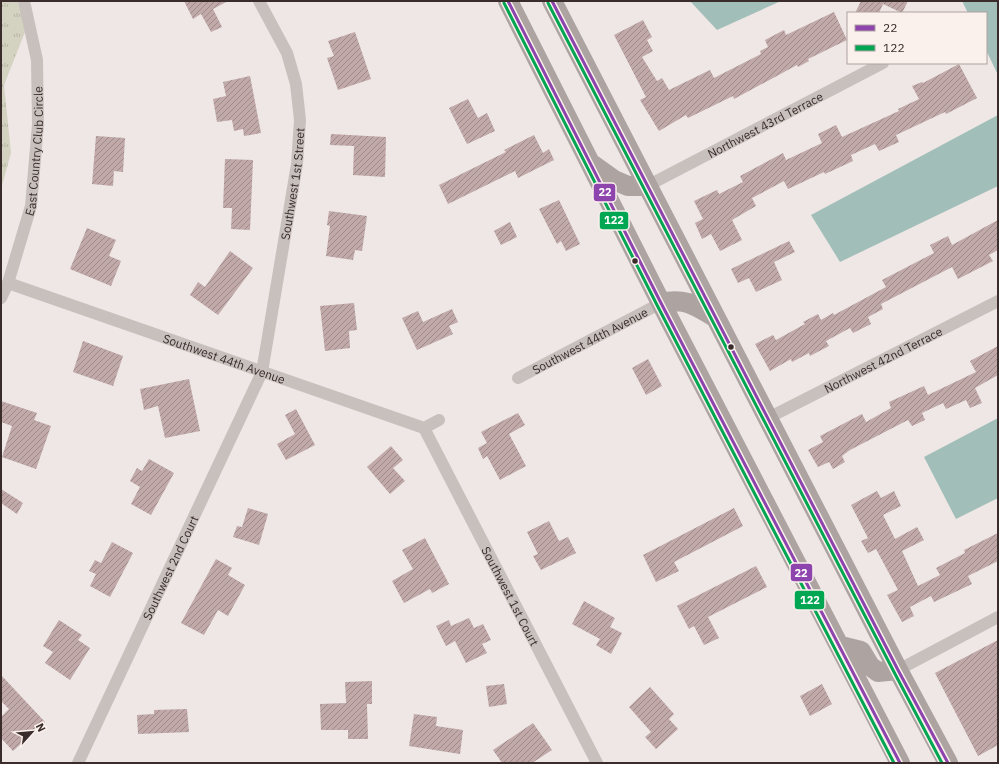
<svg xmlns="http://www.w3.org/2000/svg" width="999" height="764" font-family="'IBM Plex Sans',sans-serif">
  <defs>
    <pattern id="grass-tufts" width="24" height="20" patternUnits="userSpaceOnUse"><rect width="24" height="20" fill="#d4d2c0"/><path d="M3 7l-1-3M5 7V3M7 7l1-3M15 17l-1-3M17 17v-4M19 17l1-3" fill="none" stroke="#b7b4a5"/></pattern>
    <pattern id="building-hatch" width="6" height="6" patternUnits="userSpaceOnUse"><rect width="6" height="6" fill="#c0a9a8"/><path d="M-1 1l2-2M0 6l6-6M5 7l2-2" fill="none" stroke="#9d8a89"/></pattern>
  </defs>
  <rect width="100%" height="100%" fill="#eee7e5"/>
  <path fill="url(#grass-tufts)" d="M 1,1 L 17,1 L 29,22 L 4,85 L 11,153 L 1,189 Z"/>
  <path fill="#a2beb8" d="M 690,1 L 781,1 L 717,30 Z
    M 962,1 L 998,1 L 998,75 L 986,50 L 986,13 L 968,13 Z
    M 998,115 L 998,186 L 840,262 L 811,215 Z
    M 998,418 L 998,498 L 956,519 L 924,457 Z"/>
  <path fill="url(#building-hatch)" d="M 184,1 L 228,1 L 213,9 L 222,27 L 211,32 L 201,14 L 193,19 Z
    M 861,1 L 908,1 L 902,13 L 883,4 L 879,13 L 855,13 Z
    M 834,12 L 847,40 L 808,59 L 809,61 L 798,67 L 797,65 L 734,99 L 733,96 L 688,118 L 686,115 L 659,131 L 640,100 L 646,97 L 614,35 L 643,20 L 652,37 L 647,40 L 653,51 L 642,57 L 657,81 L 662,78 L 669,90 L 710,70 L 714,78 L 761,54 L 760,51 L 768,47 L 765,40 L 784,30 L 786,35 Z
    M 355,32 L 371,79 L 338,90 L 327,58 L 334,56 L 328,41 Z
    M 959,64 L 977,98 L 946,114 L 945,112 L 896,135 L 899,142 L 879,151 L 875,144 L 851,155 L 853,161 L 825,174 L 824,172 L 788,189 L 784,181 L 752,198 L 756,206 L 732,220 L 742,240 L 720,251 L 711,234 L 702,239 L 695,223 L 703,219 L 694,201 L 717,190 L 719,194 L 743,182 L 740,176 L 783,153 L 786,160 L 822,143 L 818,134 L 836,125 L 842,137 L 899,111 L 898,109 L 919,99 L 912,86 L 922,82 L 923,83 Z
    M 250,76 L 261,133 L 244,136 L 243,129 L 234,131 L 232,120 L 217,122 L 213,99 L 226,96 L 223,82 Z
    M 468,99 L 478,118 L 487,113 L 495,131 L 467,144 L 449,108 Z
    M 331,134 L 386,137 L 385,177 L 353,175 L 354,146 L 330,145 Z
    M 534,135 L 543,153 L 549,149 L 554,160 L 518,178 L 515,171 L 448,204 L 439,185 L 506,152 L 504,150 Z
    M 96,136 L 125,138 L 123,172 L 114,171 L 113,186 L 92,184 Z
    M 225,159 L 253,160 L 250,230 L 231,229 L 232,208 L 223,208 Z
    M 559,200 L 580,244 L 566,251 L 561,241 L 557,244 L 539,209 Z
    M 329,211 L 367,216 L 362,251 L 355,250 L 353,260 L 326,256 L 330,226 L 327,225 Z
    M 998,220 L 998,250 L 989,255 L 993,261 L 958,279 L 952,267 L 881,304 L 883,309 L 868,317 L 871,324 L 853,333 L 850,328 L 826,341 L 829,346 L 810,356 L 809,353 L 792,362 L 791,359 L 770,371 L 755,344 L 773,335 L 776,340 L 805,324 L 803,322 L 818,314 L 821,320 L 833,313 L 834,315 L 886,287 L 882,280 L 934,253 L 930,245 L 948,236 L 952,245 Z
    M 510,222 L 517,237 L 501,245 L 494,231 Z
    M 87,228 L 116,240 L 109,256 L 121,261 L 111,286 L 70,269 Z
    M 789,241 L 795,252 L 774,262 L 782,280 L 756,292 L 749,278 L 738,283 L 731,269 Z
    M 230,251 L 253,268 L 218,315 L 190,295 L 198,282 L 205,287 Z
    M 354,303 L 357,330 L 349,331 L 350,348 L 325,351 L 320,306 Z
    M 452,309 L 458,322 L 449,326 L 453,334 L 417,350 L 402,318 L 418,311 L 423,322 Z
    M 83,341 L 123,356 L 113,386 L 73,372 Z
    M 998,346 L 998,375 L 975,388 L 982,403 L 970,408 L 966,400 L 946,409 L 943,403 L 922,413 L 925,420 L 912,426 L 908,420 L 850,450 L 842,456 L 845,462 L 833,469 L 829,462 L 818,467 L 808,450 L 823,442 L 820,436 L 862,414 L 866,422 L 891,408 L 889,402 L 924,386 L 928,395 L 976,372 L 970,361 Z
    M 648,359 L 662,386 L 646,395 L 632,368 Z
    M 189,379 L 200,431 L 165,438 L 158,406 L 144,410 L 140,389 Z
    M 1,401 L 37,413 L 34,420 L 51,426 L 36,469 L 2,457 L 12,426 L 1,422 Z
    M 296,409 L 315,445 L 286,460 L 277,444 L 295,434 L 285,415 Z
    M 518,413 L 525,425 L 509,434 L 526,466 L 500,480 L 487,456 L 483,459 L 478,448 L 487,443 L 481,432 Z
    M 391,446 L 403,460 L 393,468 L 405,481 L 390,494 L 367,467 Z
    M 149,459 L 174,473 L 151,515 L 131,504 L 140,487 L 130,481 L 137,468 L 142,471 Z
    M 1,489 L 23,503 L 17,514 L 1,503 Z
    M 877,491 L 881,498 L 894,491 L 901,506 L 883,515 L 895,539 L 917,527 L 924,540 L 902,551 L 918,586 L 940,575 L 936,568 L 965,553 L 964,550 L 998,533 L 998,561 L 968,576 L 972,584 L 934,602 L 931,596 L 910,607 L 914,616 L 902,622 L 887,595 L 898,590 L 876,549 L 868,553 L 861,541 L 868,538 L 851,505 Z
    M 248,508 L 268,514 L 259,545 L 233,537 L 237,526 L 242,527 Z
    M 734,508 L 743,526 L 674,562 L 679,571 L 656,582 L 643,555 Z
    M 549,521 L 559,541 L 568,537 L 576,553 L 541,570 L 533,556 L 538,554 L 527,532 Z
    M 425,538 L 449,584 L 432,593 L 430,589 L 404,603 L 392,581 L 413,569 L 402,550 Z
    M 112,542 L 133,553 L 110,597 L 90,586 L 96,574 L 89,571 L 95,560 L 101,563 Z
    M 216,559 L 232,568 L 228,575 L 245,585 L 228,616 L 218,610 L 204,635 L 181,623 Z
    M 756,566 L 767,587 L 708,617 L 719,638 L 704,645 L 694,626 L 689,629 L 677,606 Z
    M 584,601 L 615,618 L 610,627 L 622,633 L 611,654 L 596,645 L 600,639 L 572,624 Z
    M 469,618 L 474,628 L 483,624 L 491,640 L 482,644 L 487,653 L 466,663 L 455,641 L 446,646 L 436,626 L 449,620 L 451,626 Z
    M 59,620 L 82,635 L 78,640 L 90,648 L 70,680 L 45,663 L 53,652 L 43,646 Z
    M 998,640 L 998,745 L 978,756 L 935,673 Z
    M 1,675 L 45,722 L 13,751 L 1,738 L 1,717 L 9,709 L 1,701 Z
    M 372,681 L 372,704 L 367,704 L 368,739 L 348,739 L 348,730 L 321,730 L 320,704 L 346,703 L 345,682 Z
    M 504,684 L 507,704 L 489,707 L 486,686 Z
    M 822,684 L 832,704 L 810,716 L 800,696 Z
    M 650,687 L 674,714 L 669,719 L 678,729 L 656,749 L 645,737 L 651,732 L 629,707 Z
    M 187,709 L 189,732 L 138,734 L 137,715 L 154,714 L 154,710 Z
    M 414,714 L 437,717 L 436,726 L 463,730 L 460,754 L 409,746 Z
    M 533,723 L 552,750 L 532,763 L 502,763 L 493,750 Z"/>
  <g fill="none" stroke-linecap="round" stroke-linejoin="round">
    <g stroke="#c8c0bd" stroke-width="12">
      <path id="s1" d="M 647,186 L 883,63"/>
      <path id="s2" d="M 8,283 L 424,428 L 439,420"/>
      <path id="s3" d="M 1,298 L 8,283 L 31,206 L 38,124 L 37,60 L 24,1"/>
      <path id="s4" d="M 518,378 L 661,303"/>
      <path id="s5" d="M 768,418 L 998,301"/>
      <path id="s6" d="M 424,428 L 597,763"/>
      <path d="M 898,670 L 998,617"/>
      <path id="s7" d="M 78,763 L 262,372 L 297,164 L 300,120 L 296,84 L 287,53 L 259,1"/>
    </g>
    <path stroke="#ada4a2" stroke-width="20" d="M 508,1 L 661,303 L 900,763
      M 552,1 L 898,670 L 948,763
      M 593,165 L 614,180 L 628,186 L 647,186
      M 661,303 C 685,297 696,306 716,318
      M 841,646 L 861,651 L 870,666 L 878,672 L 898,670"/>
    <defs>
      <path id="bus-1" d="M 508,1 L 661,303 L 900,763
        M 552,1 L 898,670 L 948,763"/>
      <path id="bus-2" d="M 504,3 L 657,305 L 894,763
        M 548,3 L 894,672 L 942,763"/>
    </defs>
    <use href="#bus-1" stroke="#faf1ed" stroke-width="6"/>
    <use href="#bus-2" stroke="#faf1ed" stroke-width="6"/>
    <use href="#bus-1" stroke="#8e44ad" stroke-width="3"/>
    <use href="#bus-2" stroke="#00a651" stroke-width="3"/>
  </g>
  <g fill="#392c2b" stroke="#faf1ed" stroke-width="1.5">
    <circle cx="635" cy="261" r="3.5"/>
    <circle cx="731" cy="347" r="3.5"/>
  </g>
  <g text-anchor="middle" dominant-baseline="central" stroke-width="4" stroke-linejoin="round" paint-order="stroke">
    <g font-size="12" fill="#392c2b" stroke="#faf1ed">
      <text stroke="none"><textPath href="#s1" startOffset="133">Northwest 43rd Terrace</textPath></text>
      <text stroke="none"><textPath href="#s3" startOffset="152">East Country Club Circle</textPath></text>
      <text stroke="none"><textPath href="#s7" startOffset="623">Southwest 1st Street</textPath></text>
      <text stroke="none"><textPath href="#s4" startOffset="81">Southwest 44th Avenue</textPath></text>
      <text stroke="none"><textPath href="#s2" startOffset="229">Southwest 44th Avenue</textPath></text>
      <text stroke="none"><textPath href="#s5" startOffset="129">Northwest 42nd Terrace</textPath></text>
      <text stroke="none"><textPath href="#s7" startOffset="216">Southwest 2nd Court</textPath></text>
      <text stroke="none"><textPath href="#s6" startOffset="189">Southwest 1st Court</textPath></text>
    </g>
  </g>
  <g stroke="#faf1ed" stroke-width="1.5">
    <rect x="593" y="183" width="23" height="19" rx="4" fill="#8e44ad"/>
    <rect x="599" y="211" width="30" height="19" rx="4" fill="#00a651"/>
    <rect x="790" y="563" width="23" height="19" rx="4" fill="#8e44ad"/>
    <rect x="794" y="590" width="31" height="20" rx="4" fill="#00a651"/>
  </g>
  <g font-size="11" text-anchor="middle" font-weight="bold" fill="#fff">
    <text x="605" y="196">22</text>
    <text x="614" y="224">122</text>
    <text x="801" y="577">22</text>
    <text x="810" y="604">122</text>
  </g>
  <rect width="999" height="764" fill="none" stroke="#392c2b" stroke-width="4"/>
  <rect x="847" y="12" width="140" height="52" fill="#faf1ed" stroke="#ada29f"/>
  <rect x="855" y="25" width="20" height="6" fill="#8e44ad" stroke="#ada29f"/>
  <text x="883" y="32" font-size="12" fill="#392c2b">22</text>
  <rect x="855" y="45" width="20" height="6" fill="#00a651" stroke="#ada29f"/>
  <text x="883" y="52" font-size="12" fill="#392c2b">122</text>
  <g transform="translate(32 732) rotate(63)" stroke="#faf1ed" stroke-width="3" paint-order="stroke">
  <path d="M0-3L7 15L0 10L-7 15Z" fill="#392c2b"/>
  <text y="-6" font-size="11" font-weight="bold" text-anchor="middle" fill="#392c2b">N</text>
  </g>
</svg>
